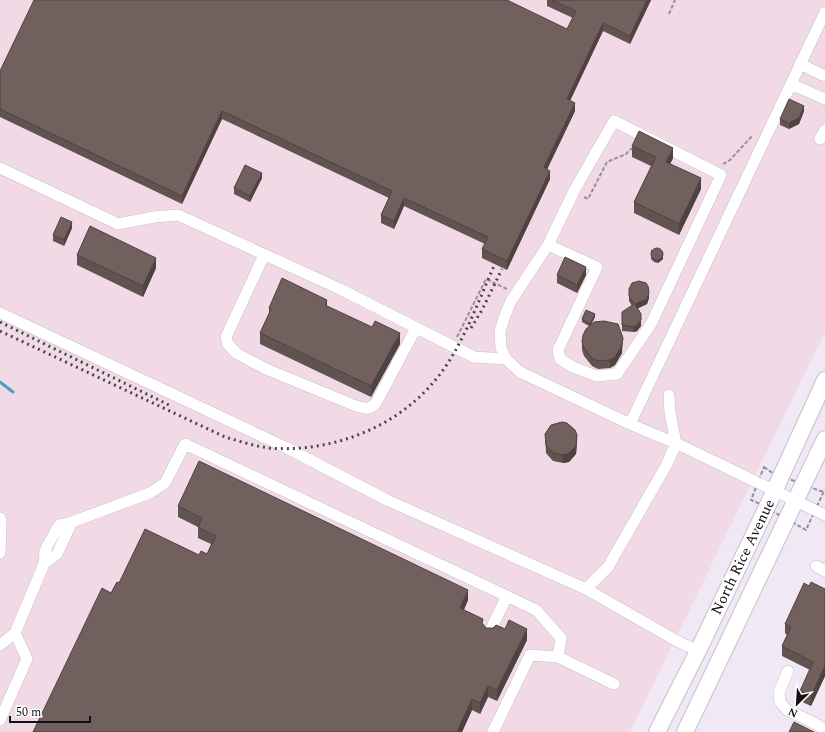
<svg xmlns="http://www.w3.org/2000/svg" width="825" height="732" font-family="Spectral,serif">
  <rect width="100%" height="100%" fill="#f1e8f6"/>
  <path fill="#f1dae6" d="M 0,0 L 825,0 L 825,332 L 630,732 L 0,732 Z"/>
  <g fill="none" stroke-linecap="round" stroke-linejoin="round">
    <path stroke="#46a3bd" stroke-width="3" d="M 0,382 L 13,392"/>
    <defs>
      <path id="minor" d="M 800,64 L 825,76
        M 791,84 L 825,99
        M 820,139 L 825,130
        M 0,168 L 118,224 L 154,217 L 178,215 L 340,289 L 474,357 L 506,359
        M 548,245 L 597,267 L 558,350 L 560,359 L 573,367 L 596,376 L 617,374 L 651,324 L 721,175 L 614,121 L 575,189 L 548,245 L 511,301 L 504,318 L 500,332 L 501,348 L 506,359 L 520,372 L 630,424 L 682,446 L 825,515
        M 264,255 L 226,337 L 228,344 L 236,353 L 266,369 L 356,406 C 366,409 369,410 376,403 L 416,328
        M 0,313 L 287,448 L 387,500 L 586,589 L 677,641 L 698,651
        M 630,424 L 825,12
        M 0,518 L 1,521 L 0,553
        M 44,564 L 57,554 L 72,522
        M 816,566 L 825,571
        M 586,589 L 608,567 L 667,464 L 676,443 L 670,413 L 669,395
        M 489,633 L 507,596
        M 0,645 L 15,633
        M 558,657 L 614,684
        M 788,671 L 779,692 L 780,702 L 787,710 L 816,724 L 825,730
        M 0,720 L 27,659 L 15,633 L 44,564 L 45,551 L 49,543 L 59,525 L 72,522 L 150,493 L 165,483 L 185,444 L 536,610 L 561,638 L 558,657 L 530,655 L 493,732"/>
      <path id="highway" d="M 657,732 L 698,651 L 767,507 L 825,380
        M 685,732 L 825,439"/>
    </defs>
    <use href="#minor" stroke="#c7becc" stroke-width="12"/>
    <use href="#highway" stroke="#c7becc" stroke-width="18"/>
    <path stroke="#97909b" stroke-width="2" stroke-dasharray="4 2" stroke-linecap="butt" d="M 669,14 L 675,0
      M 723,164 L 730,160 L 752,136
      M 584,197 L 588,199 L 607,162 L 626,154 L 632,148
      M 457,337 L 486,279 L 507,289
      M 764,467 L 771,472 L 820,491 L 824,491 L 806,530 L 756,502 L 751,500 Z"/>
    <use href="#minor" stroke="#fff" stroke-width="11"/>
    <use href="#highway" stroke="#fff" stroke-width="16"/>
    <path stroke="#4b464d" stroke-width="3" stroke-dasharray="2 4" stroke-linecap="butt" d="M 0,322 L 169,405
      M 471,328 L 482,310 L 502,269
      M 0,331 L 225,437 C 239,441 254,446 269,448 C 329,453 393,429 432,384 C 460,353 477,304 494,266"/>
  </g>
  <path fill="#615350" d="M 547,0 L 651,0 L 630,44 L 603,31 L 570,101 L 575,111 L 547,169 L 550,179 L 507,270 L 482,258 L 482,249 L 485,244 L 404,206 L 394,229 L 381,223 L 381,215 L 389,198 L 222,119 L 182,204 L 0,117 L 0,71 L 567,29 L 573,18 L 547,6 Z
    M 804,111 L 799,124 L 789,129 L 780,125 L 780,119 Z
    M 632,146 L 673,158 L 670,164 L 701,189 L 679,235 L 634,213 L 634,202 L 651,166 L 632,157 Z
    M 262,178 L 250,202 L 234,194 L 234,188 Z
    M 72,228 L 64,246 L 53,241 L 53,235 Z
    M 651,250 L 663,252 L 663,259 L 658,263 L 654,262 L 651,259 Z
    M 77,255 L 156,268 L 143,297 L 77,265 Z
    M 557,275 L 586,275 L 577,293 L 557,283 Z
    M 629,289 L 649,298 L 647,304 L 637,308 L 641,326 L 637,331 L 634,332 L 622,331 L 622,325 L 632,306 L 629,301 Z
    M 327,306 L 400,344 L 371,397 L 260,344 L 260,333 L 269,315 L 269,308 Z
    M 595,317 L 591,324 L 622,353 L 615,365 L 610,368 L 598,369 L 592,366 L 584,356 L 582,350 L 582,342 L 589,326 L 582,322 L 582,319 Z
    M 545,434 L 577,443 L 576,454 L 569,462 L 563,463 L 553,461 L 546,453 Z
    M 178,506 L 468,600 L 464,610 L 483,624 L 486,628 L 527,640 L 497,701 L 488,697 L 480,714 L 472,710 L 462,732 L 33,732 L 111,593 L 119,583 L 199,555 L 207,554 L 211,544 L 198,538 L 198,527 L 178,517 Z
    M 809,586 L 825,589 L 825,676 L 811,706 L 800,701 L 800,691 L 810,670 L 782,656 L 782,646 L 787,635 L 785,633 L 785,624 Z"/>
  <path fill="#4f4341" d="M 647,0 L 651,0 L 630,44 L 630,36 Z
    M 603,23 L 603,31 L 567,107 L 567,99 Z
    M 575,103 L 575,111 L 544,176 L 544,167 Z
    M 804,106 L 804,111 L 799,124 L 789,129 L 789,123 Z
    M 222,111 L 222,119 L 182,204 L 182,196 Z
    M 673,148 L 673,158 L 666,172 L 666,162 Z
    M 550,171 L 550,179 L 507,270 L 507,261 Z
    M 262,173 L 262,178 L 250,202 L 250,196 Z
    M 701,178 L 701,189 L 679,235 L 679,224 Z
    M 404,198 L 404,206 L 394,229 L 394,221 Z
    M 72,222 L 72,228 L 64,246 L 64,240 Z
    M 663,256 L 663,259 L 658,263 L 658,260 Z
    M 156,258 L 156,268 L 143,297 L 143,286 Z
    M 586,267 L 586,275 L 577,293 L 577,285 Z
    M 649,292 L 649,298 L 647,304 L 635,310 L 635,304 Z
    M 327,300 L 327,310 L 325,305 Z
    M 595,314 L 595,317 L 590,327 L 590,324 Z
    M 641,320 L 641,326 L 637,331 L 634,332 L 634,327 Z
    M 400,333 L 400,344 L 371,397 L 371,386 Z
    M 623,338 L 622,353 L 615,365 L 610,368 L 610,360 Z
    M 577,435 L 577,443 L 576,454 L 569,462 L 563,463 L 563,455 Z
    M 468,590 L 468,600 L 460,618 L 460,608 Z
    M 527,629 L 527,640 L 497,701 L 497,690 Z
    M 825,666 L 825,676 L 811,706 L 811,696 Z
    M 488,686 L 488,697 L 480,714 L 480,703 Z
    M 472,699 L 472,710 L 462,732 L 457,732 Z"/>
  <path fill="#71605d" stroke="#4f4341" d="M 34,0 L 507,0 L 567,29 L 576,11 L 552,0 L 647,0 L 630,36 L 603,23 L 567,99 L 575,103 L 544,167 L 550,171 L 507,261 L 482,249 L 488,237 L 404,198 L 394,221 L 381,215 L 392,191 L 222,111 L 182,196 L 0,109 L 0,71 Z
    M 789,99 L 804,106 L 799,118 L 789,123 L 780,119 Z
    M 639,131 L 673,148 L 666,162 L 701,178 L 679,224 L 634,202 L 656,157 L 632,146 Z
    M 245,165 L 262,173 L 250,196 L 234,188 Z
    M 61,217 L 72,222 L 64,240 L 53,235 Z
    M 90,226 L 156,258 L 143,286 L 77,255 Z
    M651 254a6 6 0 1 1 12 0a6 6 0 1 1-12 0Z
    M 565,257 L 586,267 L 577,285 L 557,275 Z
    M 282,278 L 327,300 L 325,305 L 372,327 L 375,321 L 400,333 L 371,386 L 260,333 L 271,309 L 269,308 Z
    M 639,281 L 646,283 L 648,286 L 649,292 L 647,299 L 635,304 L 641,314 L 641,320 L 637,325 L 634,327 L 622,325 L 622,312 L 634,304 L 629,296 L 629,289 L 632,283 Z
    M 586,310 L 595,314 L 590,324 L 582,319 Z
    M 604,321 L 618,324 L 623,338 L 622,345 L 615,357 L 610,360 L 598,361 L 592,358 L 584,348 L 582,342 L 583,335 L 586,329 L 594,322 Z
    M 562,422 L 567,423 L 575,430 L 577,435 L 576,446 L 569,453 L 563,455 L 553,453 L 546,445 L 545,434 L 551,425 Z
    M 199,461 L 468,590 L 460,608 L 483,619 L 482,623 L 486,628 L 493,628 L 496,625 L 505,629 L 509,620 L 527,629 L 497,690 L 488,686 L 480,703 L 472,699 L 457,732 L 33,732 L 102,588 L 111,593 L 117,582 L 119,583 L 145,529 L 199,555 L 201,551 L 207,554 L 216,536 L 198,527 L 202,518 L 178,506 Z
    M 811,582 L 825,589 L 825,666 L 811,696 L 800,691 L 813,662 L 782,646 L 791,627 L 785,624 L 804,583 L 809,586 Z
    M 794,722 L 814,732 L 789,732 Z"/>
  <g text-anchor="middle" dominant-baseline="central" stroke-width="4" stroke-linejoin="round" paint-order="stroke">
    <g font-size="15" fill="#141015" stroke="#fff">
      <text transform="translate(743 557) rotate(-64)">North Rice Avenue</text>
    </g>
  </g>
  <g transform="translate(797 704) rotate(205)" stroke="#ffffff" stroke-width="3" paint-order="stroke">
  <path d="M0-3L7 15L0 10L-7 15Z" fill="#141015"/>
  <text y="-6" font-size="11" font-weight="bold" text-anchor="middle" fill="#141015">N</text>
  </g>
  <path d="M10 716v6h80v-6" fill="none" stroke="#141015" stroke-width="2"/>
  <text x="16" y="716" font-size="12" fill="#141015" stroke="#ffffff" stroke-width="3" paint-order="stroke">50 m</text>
</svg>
